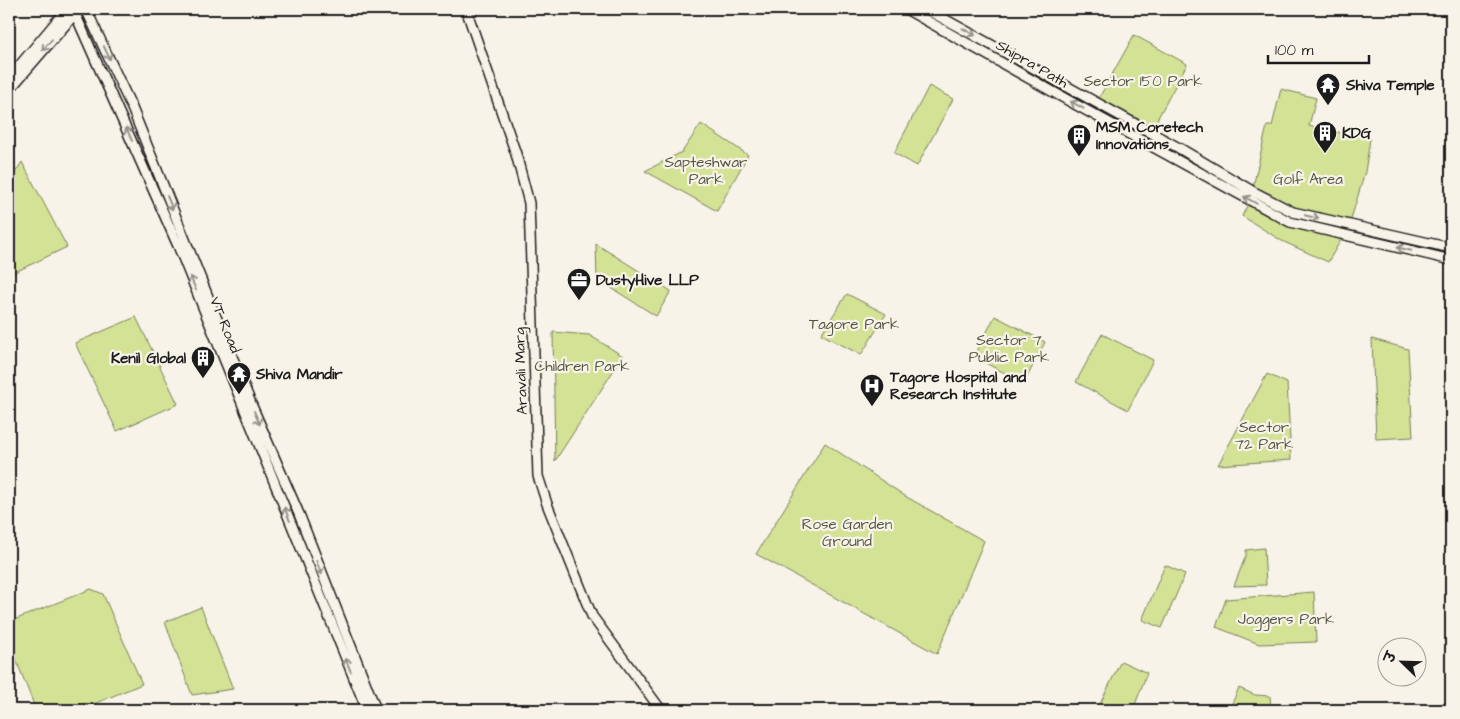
<svg xmlns="http://www.w3.org/2000/svg" width="1460" height="719" font-family="'Architects Daughter','Playpen Sans Deva',sans-serif">
  <rect width="100%" height="100%" fill="#f7f3e8"/>
  <filter id="ink" filterUnits="userSpaceOnUse"><feTurbulence type="fractalNoise" baseFrequency=".02" numOctaves="2"/><feDisplacementMap in="SourceGraphic" scale="10" xChannelSelector="R" yChannelSelector="G"/><feConvolveMatrix kernelMatrix="1 2 1 2 8 2 1 2 1" color-interpolation-filters="sRGB"/></filter>
  <g filter="url(#ink)">
    <path fill="#d4e296" stroke="#787f59" d="M 1134,35 L 1187,64 L 1153,127 L 1099,98 Z
      M 929,86 L 953,99 L 917,166 L 894,153 Z
      M 1281,89 L 1316,98 L 1309,126 L 1370,139 L 1365,172 L 1349,226 L 1328,262 L 1282,241 L 1242,216 L 1250,200 L 1267,126 L 1272,126 Z
      M 701,124 L 748,155 L 717,211 L 645,171 L 682,152 Z
      M 22,162 L 67,247 L 9,275 L 9,182 Z
      M 596,244 L 671,291 L 656,316 L 597,279 Z
      M 847,294 L 886,314 L 861,355 L 821,334 Z
      M 995,316 L 1045,342 L 1024,383 L 974,357 Z
      M 136,317 L 178,404 L 117,431 L 75,343 Z
      M 553,332 L 589,335 L 623,356 L 555,461 Z
      M 1102,334 L 1153,360 L 1128,410 L 1076,382 Z
      M 1372,339 L 1408,349 L 1413,437 L 1376,439 Z
      M 1267,374 L 1287,383 L 1291,460 L 1218,465 Z
      M 825,443 L 905,496 L 984,541 L 937,654 L 756,554 Z
      M 1264,548 L 1266,585 L 1234,586 L 1246,555 L 1246,550 Z
      M 1165,565 L 1185,574 L 1162,628 L 1142,620 Z
      M 91,589 L 103,594 L 142,684 L 79,710 L 36,710 L 9,642 L 9,622 Z
      M 1314,592 L 1316,642 L 1259,644 L 1216,627 L 1226,599 Z
      M 201,607 L 233,689 L 192,695 L 165,622 Z
      M 1121,661 L 1147,673 L 1133,710 L 1118,710 L 1100,704 Z
      M 1239,688 L 1255,695 L 1270,696 L 1271,710 L 1229,710 Z"/>
    <g fill="none" stroke-linecap="round" stroke-linejoin="round">
      <defs>
        <path id="tertiary" d="M 73,9 L 179,248 L 367,710
          M 86,9 L 132,108 L 252,406 L 299,514 L 376,710
          M 466,9 L 516,154 L 529,203 L 538,476 L 547,504 L 592,616 L 661,710
          M 906,9 L 1071,102 L 1290,222 L 1451,260
          M 926,9 L 1179,148 L 1252,191 L 1293,212 L 1451,248
          M 9,78 L 67,9
          M 9,90 L 79,9"/>
      </defs>
      <use href="#tertiary" stroke="#1c1c1c" stroke-width="12"/>
      <use href="#tertiary" stroke="#f7f3e8" stroke-width="9"/>
    </g>
    <defs><path id="oneway-shaft" d="M-6 0H5M1.5-3L5.5 0L1.5 3" fill="none" stroke-width="1.6" stroke-linecap="round" stroke-linejoin="round" transform="scale(1.25)"/></defs>
    <g stroke="#94928c">
      <use href="#oneway-shaft" transform="translate(969 32) rotate(29)"/>
      <use href="#oneway-shaft" transform="translate(47 45) rotate(131)"/>
      <use href="#oneway-shaft" transform="translate(107 53) rotate(65)"/>
      <use href="#oneway-shaft" transform="translate(1077 105) rotate(-151)"/>
      <use href="#oneway-shaft" transform="translate(129 134) rotate(-114)"/>
      <use href="#oneway-shaft" transform="translate(1250 200) rotate(-151)"/>
      <use href="#oneway-shaft" transform="translate(170 203) rotate(68)"/>
      <use href="#oneway-shaft" transform="translate(1312 217) rotate(13)"/>
      <use href="#oneway-shaft" transform="translate(1404 249) rotate(-167)"/>
      <use href="#oneway-shaft" transform="translate(193 283) rotate(-112)"/>
      <use href="#oneway-shaft" transform="translate(257 418) rotate(67)"/>
      <use href="#oneway-shaft" transform="translate(287 514) rotate(-112)"/>
      <use href="#oneway-shaft" transform="translate(319 568) rotate(69)"/>
      <use href="#oneway-shaft" transform="translate(348 665) rotate(-112)"/>
    </g>
  </g>
  <defs>
    <symbol id="temple-pin" viewBox="-11 -11 22 30"><path d="M0 17L-7.5 6A9.5 9.5 0 1 1 7.5 6Z" fill="#1c1c1c" stroke="#f7f3e8"/><path d="M0-6L5-2H3V0L6.5 2.5H4V6H1.5V3h-3V6H-4V2.5H-6.5L-3 0V-2H-5Z" fill="#fff"/></symbol>
    <symbol id="building-pin" viewBox="-11 -11 22 30"><path d="M0 17L-7.5 6A9.5 9.5 0 1 1 7.5 6Z" fill="#1c1c1c" stroke="#f7f3e8"/><path d="M-4-6H4V6H1V3H-1V6H-4ZM-2.5-4.3h1.7v1.8h-1.7ZM.8-4.3h1.7v1.8H.8ZM-2.5-1h1.7V.8h-1.7ZM.8-1h1.7V.8H.8Z" fill="#fff"/></symbol>
    <symbol id="office-pin" viewBox="-11 -11 22 30"><path d="M0 17L-7.5 6A9.5 9.5 0 1 1 7.5 6Z" fill="#1c1c1c" stroke="#f7f3e8"/><path d="M-6-3h4V-5.5h4V-3h4V5H-6ZM-1-4.5V-3h2v-1.5ZM-6 0V1H6V0Z" fill="#fff"/></symbol>
    <symbol id="hospital-pin" viewBox="-11 -11 22 30"><path d="M0 17L-7.5 6A9.5 9.5 0 1 1 7.5 6Z" fill="#1c1c1c" stroke="#f7f3e8"/><path d="M-5-5h3v3.5h4V-5h3V5h-3V1.5h-4V5h-3Z" fill="#fff"/></symbol>
  </defs>
  <g fill-rule="evenodd">
    <use href="#temple-pin" x="1314" y="71" width="28" height="38"/>
    <use href="#building-pin" x="1311" y="119" width="28" height="38"/>
    <use href="#building-pin" x="1065" y="122" width="28" height="38"/>
    <use href="#office-pin" x="565" y="266" width="28" height="38"/>
    <use href="#building-pin" x="189" y="344" width="28" height="38"/>
    <use href="#temple-pin" x="225" y="360" width="28" height="38"/>
    <use href="#hospital-pin" x="858" y="372" width="28" height="38"/>
  </g>
  <g text-anchor="middle" dominant-baseline="central" stroke-width="4.5" stroke-linejoin="round" paint-order="stroke">
    <g font-size="15" fill="#1c1c1c" stroke="#f7f3e8">
      <text transform="translate(1032 64) rotate(30)">Shipra Path</text>
      <text transform="translate(225 325) rotate(68)">VT Road</text>
      <text transform="translate(521 371) rotate(-92)">Aravali Marg</text>
    </g>
    <g font-size="15" fill="#535741" stroke="#f7f3e8">
      <text x="1143" y="81">Sector 150 Park</text>
      <text x="706" y="162">Sapteshwar<tspan x="706" dy="17">Park</tspan></text>
      <text x="1308" y="179">Golf Area</text>
      <text x="854" y="324">Tagore Park</text>
      <text x="1009" y="340">Sector 7<tspan x="1009" dy="17">Public Park</tspan></text>
      <text x="582" y="366">Children Park</text>
      <text x="1264" y="427">Sector<tspan x="1264" dy="17">72 Park</tspan></text>
      <text x="847" y="524">Rose Garden<tspan x="847" dy="17">Ground</tspan></text>
      <text x="1286" y="619">Joggers Park</text>
    </g>
    <g font-size="15" font-weight="bold" fill="#1c1c1c" stroke="#f7f3e8" text-anchor="start">
      <text x="1346" y="85">Shiva Temple</text>
      <text x="1096" y="127">MSM Coretech<tspan x="1096" dy="17">Innovations</tspan></text>
      <text x="1342" y="133">KDG</text>
      <text x="596" y="280">DustyHive LLP</text>
      <text x="186" y="358" text-anchor="end">Kenil Global</text>
      <text x="256" y="374">Shiva Mandir</text>
      <text x="890" y="377">Tagore Hospital and<tspan x="890" dy="17">Research Institute</tspan></text>
    </g>
  </g>
  <rect width="1460" height="719" fill="none" stroke="#f7f3e8" stroke-width="30"/>
  <rect x="15" y="15" width="1430" height="689" fill="none" stroke="#1c1c1c" stroke-width="2" filter="url(#ink)"/>
  <g transform="translate(1402 662) rotate(293)"><circle r="24" fill="#f7f3e8" stroke="#9f9d96"/>
  <path d="M0-4L9 19L0 12L-9 19Z" fill="#1c1c1c"/>
  <text y="-8" font-size="14" font-weight="bold" text-anchor="middle" fill="#1c1c1c">उ</text>
  </g>
  <path d="M1268 55v8h101v-8" fill="none" stroke="#1c1c1c" stroke-width="2.5"/>
  <text x="1275" y="55" font-size="15" fill="#1c1c1c" stroke="#f7f3e8" stroke-width="4" paint-order="stroke">100 m</text>
</svg>
